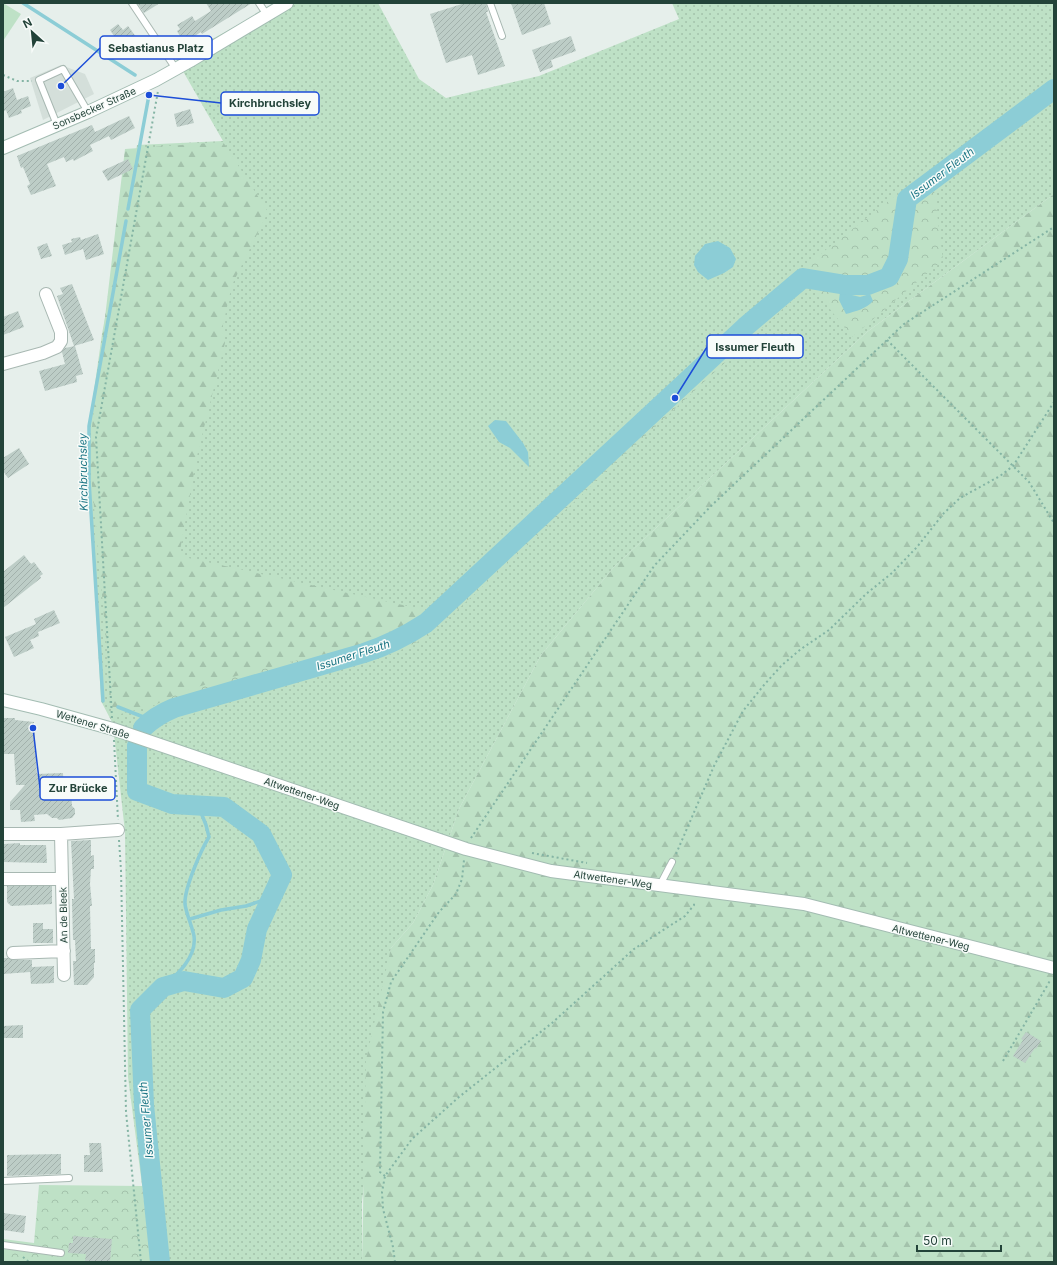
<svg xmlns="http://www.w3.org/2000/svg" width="1057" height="1265" font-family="Inter,sans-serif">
  <defs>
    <pattern id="grass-dots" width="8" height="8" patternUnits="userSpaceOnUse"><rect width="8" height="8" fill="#bee1c6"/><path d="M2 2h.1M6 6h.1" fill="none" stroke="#a3c2ab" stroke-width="1.8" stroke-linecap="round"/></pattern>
    <pattern id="forest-firs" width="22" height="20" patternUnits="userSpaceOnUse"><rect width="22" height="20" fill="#bee1c6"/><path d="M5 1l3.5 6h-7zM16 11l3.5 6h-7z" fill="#a3c2ab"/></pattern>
    <pattern id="park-crowns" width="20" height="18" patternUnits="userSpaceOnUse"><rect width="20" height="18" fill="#bee1c6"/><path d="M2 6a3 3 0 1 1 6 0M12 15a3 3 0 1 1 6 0" fill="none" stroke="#a3c2ab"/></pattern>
    <pattern id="building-hatch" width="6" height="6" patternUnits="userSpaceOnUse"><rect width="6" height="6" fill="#bdcdc7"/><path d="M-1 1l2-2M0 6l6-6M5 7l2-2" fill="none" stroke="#a2b1ac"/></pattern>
  </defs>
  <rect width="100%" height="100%" fill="#e6efeb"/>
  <path fill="#d4dfda" d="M 61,65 L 85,74 L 94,94 L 43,120 L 30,78 Z"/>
  <path fill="url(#grass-dots)" d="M 278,3 L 378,3 L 419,79 L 446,98 L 539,76 L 679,19 L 672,3 L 1054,3 L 1054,194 L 867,332 L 614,567 L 541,655 L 459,809 L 433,885 L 413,923 L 391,948 L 362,1202 L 362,1262 L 152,1262 L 128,1077 L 125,832 L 113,724 L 101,701 L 87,440 L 102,334 L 137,145 L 223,141 L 176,59 Z"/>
  <path fill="url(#forest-firs)" d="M 223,142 L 268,212 L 232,285 L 222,329 L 225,343 L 197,456 L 179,556 L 430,611 L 431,618 L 398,640 L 113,716 L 89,452 L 125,149 Z
    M 1054,194 L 1054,1262 L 362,1262 L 366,1060 L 391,948 L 413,923 L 433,885 L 459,809 L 541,655 L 614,567 L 867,332 Z"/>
  <path fill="url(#park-crowns)" d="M 1054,77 L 1054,100 L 934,190 L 943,260 L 852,337 L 810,284 L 429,636 L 397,652 L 320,676 L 236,698 L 163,725 L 160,729 L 135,722 C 159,694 205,685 240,675 C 292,661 344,649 398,640 L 643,416 L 786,281 L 891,199 Z
    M 39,1185 L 142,1186 L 152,1262 L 3,1262 L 3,1239 L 34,1243 Z"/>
  <path fill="#bee1c6" d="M 3,3 L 21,14 L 3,41 Z"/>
  <path fill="#8ccdd6" d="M 718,241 L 730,248 L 736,259 L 733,267 L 724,273 L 708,280 L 698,272 L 694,265 L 695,256 L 705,244 Z
    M 840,292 L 860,297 L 870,294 L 873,301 C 866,309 856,311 846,314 L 839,300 Z
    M 495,420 L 506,421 L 523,443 L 528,452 L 529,467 L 510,448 L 499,442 L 488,426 Z"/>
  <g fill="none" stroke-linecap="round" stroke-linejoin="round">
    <path stroke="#8ccdd6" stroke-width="3.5" d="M 23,3 L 135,75
      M 128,209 L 149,95
      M 103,701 L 89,481 L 89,426 L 126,221
      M 118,707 L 151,720
      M 190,919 L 221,910 L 246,906 L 272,897
      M 163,987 C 177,975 197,957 194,936 C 192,926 186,913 185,904 C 184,889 201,850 209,837 L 206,825 L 198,805"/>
    <path stroke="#8ccdd6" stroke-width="20" d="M 143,728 C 152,719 162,713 174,708 L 364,653 C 386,646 406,636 426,623 L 745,327 L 803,278 L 846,285 L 868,285 L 889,277 L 898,259 L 907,199 L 1054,89
      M 137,745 L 137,791 L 172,804 L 224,807 L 261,834 L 282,875 L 257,929 L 251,960 L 243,978 L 224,988 L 184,981 L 163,987 L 140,1010 L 144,1105 L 160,1262"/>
  </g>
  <path fill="url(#building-hatch)" d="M 137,3 L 160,3 L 144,13 Z
    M 206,3 L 252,3 L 202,34 L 201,32 L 184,43 L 177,31 L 180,29 L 177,25 L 192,16 L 195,21 L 211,11 Z
    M 465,3 L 486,3 L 488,12 L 486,12 L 505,66 L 478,75 L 472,55 L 446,63 L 430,14 Z
    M 511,3 L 544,3 L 551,24 L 522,35 Z
    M 118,24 L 123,30 L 128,26 L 137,38 L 123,49 L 110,30 Z
    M 571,36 L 576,51 L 551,60 L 553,67 L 540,72 L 532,50 Z
    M 13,88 L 17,100 L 28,96 L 31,106 L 21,110 L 22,113 L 9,118 L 6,110 L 3,112 L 3,92 Z
    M 190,109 L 194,123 L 177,127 L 174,114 Z
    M 129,116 L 135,128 L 111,140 L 109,136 L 90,145 L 93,151 L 74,161 L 73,159 L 66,162 L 64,157 L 47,164 L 56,186 L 31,195 L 27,186 L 30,184 L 23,167 L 21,168 L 17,156 L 92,125 L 95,132 Z
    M 128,159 L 133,169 L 108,181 L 102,171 Z
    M 98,234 L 104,254 L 86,260 L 83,249 L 65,255 L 62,245 L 72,242 L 71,239 L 80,237 L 81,240 Z
    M 47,243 L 52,256 L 41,259 L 37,247 Z
    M 72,284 L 94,340 L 74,346 L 57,296 L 63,294 L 60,288 Z
    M 18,311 L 24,327 L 3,335 L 3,317 Z
    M 75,346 L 83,374 L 76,376 L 77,382 L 45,391 L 39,371 L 65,364 L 62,352 L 65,348 Z
    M 19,448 L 29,464 L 8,478 L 3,471 L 3,458 Z
    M 24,555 L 31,564 L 34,562 L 43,574 L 40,576 L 41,578 L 3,608 L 3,572 Z
    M 54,610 L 60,623 L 38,632 L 39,636 L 30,640 L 34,648 L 14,657 L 5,637 L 36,624 L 34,619 Z
    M 3,718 L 15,718 L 15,720 L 34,722 L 37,774 L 63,773 L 64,792 L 71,791 L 72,806 L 75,809 L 75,814 L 72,818 L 59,820 L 57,818 L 52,818 L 47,814 L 34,815 L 35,821 L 21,822 L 20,810 L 10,810 L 10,802 L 25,785 L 16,785 L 14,754 L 3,754 Z
    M 91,840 L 91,856 L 94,855 L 94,869 L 91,869 L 90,884 L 92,906 L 90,906 L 91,949 L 95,949 L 95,963 L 94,963 L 94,977 L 87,985 L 74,985 L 73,961 L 76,961 L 75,940 L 73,940 L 72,902 L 72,899 L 74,899 L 71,841 Z
    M 20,843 L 20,845 L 46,845 L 47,863 L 3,862 L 4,844 Z
    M 7,886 L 52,886 L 52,904 L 11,906 L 7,902 Z
    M 33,923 L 43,923 L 43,929 L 53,929 L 53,943 L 33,943 Z
    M 3,958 L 8,958 L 13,960 L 32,960 L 32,967 L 54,966 L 54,983 L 31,984 L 30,972 L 3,974 Z
    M 23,1025 L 23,1038 L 3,1038 L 3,1026 Z
    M 1026,1032 L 1041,1041 L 1036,1049 L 1035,1048 L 1025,1063 L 1013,1056 L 1023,1040 L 1021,1039 Z
    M 89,1143 L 101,1143 L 103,1172 L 84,1172 L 84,1155 L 90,1155 Z
    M 61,1154 L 61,1174 L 7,1176 L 7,1155 Z
    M 3,1213 L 26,1216 L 24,1233 L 3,1230 Z
    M 73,1236 L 112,1239 L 110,1262 L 85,1261 L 86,1254 L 68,1253 L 69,1243 L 73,1243 Z"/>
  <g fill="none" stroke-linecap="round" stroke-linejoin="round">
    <defs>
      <path id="lane" d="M 132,3 L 176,69
        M 259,3 L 267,15
        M 490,3 L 502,36
        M 57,125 L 39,80 L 63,69 L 88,112
        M 660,885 L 672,862
        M 3,1181 L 69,1178
        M 3,1245 L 61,1253"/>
      <path id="street" d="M 3,364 L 43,353 L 57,347 L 61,341 L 61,332 L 46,294
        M 3,834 L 61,834 L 118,830
        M 61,834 L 64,975
        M 3,879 L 62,879
        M 13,953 L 64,951"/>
      <path id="secondary" d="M 3,148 L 88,112 L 156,80 L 190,61 L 287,3
        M 3,700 L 41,709 L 113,729 L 466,849 L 551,871 L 804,904 L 1054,968"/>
    </defs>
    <use href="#lane" stroke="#a8b8b2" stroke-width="8"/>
    <use href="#street" stroke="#a8b8b2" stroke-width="14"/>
    <use href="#secondary" stroke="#a3bcb2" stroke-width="14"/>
    <path stroke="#84b4a4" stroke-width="2" stroke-dasharray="2 3" stroke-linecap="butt" d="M 3,75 L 17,81 L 32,81
      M 887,340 L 1029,482 L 1054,523
      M 112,718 L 96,437 L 158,91
      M 114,740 L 118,820
      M 471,838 L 654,566 L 711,506 L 904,324 L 1054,227
      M 119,840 L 121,870 L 126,1112 L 141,1262
      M 532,853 L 587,863
      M 676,854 L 714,766 L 743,711 L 764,685 L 782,665 L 801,649 L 829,630 L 866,594 L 892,573 L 917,547 L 944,513 L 960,498 L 1000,476 L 1013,466 L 1054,402
      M 1003,1061 L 1051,979
      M 385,1176 L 380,1172 L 383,1012 L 391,982 L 439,912 L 456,894 L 462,879 L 464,860
      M 23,1257 L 29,1262
      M 395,1262 L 393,1247 L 383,1209 L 382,1192 L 385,1176 L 412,1139 L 459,1097 L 552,1023 L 634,949 L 685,916 L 694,905 L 694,901"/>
    <use href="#lane" stroke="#fff" stroke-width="6"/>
    <use href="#street" stroke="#fff" stroke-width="12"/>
    <use href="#secondary" stroke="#fff" stroke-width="12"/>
  </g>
  <g text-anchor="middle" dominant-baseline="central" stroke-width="3" stroke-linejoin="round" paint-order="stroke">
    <g font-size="10" fill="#234339" stroke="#f7fbf9">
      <text transform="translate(94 108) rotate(-24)">Sonsbecker Straße</text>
      <text transform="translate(93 724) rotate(17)">Wettener Straße</text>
      <text transform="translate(302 793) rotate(19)">Altwettener-Weg</text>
      <text transform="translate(613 879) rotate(8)">Altwettener-Weg</text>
      <text transform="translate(63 915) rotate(-91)">An de Bleek</text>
      <text transform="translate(931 937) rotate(14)">Altwettener-Weg</text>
    </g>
    <g font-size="11" font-style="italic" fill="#197483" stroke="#f7fbf9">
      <text transform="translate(942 173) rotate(-37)">Issumer Fleuth</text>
      <text transform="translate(83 472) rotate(-91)">Kirchbruchsley</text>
      <text transform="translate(353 655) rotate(-18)">Issumer Fleuth</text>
      <text transform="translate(146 1120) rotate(-95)">Issumer Fleuth</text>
    </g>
  </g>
  <path fill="none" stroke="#1d4ed8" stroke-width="1.5" d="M61 86L100 48M149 95L221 103M675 398L707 347M33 728L40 788"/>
  <g fill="#1d4ed8" stroke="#f7fbf9" stroke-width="1.5">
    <circle cx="61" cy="86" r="4"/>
    <circle cx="149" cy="95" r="4"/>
    <circle cx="675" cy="398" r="4"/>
    <circle cx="33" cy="728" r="4"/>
  </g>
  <g fill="#f7fbf9" stroke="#1d4ed8" stroke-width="1.5">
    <rect x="100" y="36" width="112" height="23" rx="4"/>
    <rect x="221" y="92" width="98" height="23" rx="4"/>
    <rect x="707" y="335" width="96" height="23" rx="4"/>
    <rect x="40" y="777" width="75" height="23" rx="4"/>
  </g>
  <g font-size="11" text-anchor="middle" font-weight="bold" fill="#234339">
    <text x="156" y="52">Sebastianus Platz</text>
    <text x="270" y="107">Kirchbruchsley</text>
    <text x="755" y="351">Issumer Fleuth</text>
    <text x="78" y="792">Zur Brücke</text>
  </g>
  <rect width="1057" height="1265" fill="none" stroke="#234339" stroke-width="8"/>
  <g transform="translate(32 32) rotate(333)" stroke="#f7fbf9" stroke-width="3" paint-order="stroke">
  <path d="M0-3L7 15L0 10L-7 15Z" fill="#234339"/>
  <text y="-6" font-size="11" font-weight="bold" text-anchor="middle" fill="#234339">N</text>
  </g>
  <path d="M917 1245v6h84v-6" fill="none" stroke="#234339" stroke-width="2"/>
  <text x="923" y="1245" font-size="12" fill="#234339" stroke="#f7fbf9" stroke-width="3" paint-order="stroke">50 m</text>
</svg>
